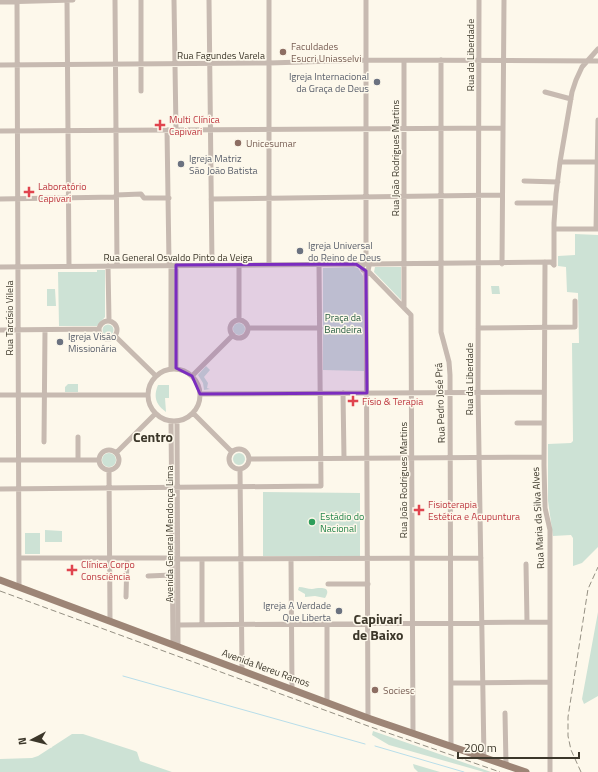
<svg xmlns="http://www.w3.org/2000/svg" width="598" height="772" font-family="'Titillium Web',sans-serif">
  <rect width="100%" height="100%" fill="#fdf8eb"/>
  <path fill="#cde2d5" d="M 575,234 L 598,235 L 598,547 L 582,563 L 573,566 L 573,538 L 571,535 L 553,536 L 548,501 L 548,444 L 571,443 L 573,441 L 572,343 L 579,343 L 578,293 L 567,292 L 566,267 L 558,266 L 558,256 L 575,255 Z
    M 354,267 L 358,268 L 363,276 L 364,371 L 323,370 L 323,268 Z
    M 375,267 L 401,267 L 401,300 L 374,272 Z
    M 97,270 L 105,270 L 105,317 L 97,326 L 59,326 L 58,272 L 97,272 Z
    M 491,286 L 499,286 L 500,294 L 492,294 Z
    M 47,289 L 55,289 L 56,306 L 47,306 Z
    M233 329a6 6 0 1 1 12 0a6 6 0 1 1-12 0Z
    M102.5 330a5.5 5.5 0 1 1 11 0a5.5 5.5 0 1 1-11 0Z
    M 206,366 L 210,370 L 204,377 L 208,383 L 207,388 L 210,389 L 204,390 L 203,383 L 198,375 Z
    M 68,384 L 78,384 L 78,392 L 65,392 L 65,387 Z
    M 158,385 L 169,385 L 169,398 L 165,398 L 166,412 C 156,405 153,397 158,385 Z
    M233 459a6 6 0 1 1 12 0a6 6 0 1 1-12 0Z
    M102 460a7 7 0 1 1 14 0a7 7 0 1 1-14 0Z
    M 263,492 L 360,493 L 360,556 L 263,556 Z
    M 45,530 L 62,531 L 62,542 L 45,542 Z
    M 25,533 L 40,533 L 40,554 L 25,554 Z
    M 299,587 C 303,587 308,589 312,589 C 318,588 333,585 325,598 L 315,596 L 305,597 L 305,594 L 298,590 Z
    M 598,612 L 598,696 L 584,704 L 582,699 Z
    M 373,731 L 491,772 L 484,772 L 389,745 L 372,735 Z
    M 72,734 L 83,734 L 135,751 L 137,752 L 140,761 L 172,772 L 0,772 L 0,759 L 32,758 L 38,756 Z
    M 413,764 L 440,772 L 418,772 L 414,768 Z"/>
  <g fill="none" stroke-linecap="round" stroke-linejoin="round">
    <path stroke="#b8deea" stroke-width="1" d="M 123,676 L 365,744
      M 375,746 L 464,772"/>
    <path stroke="#c7bab1" stroke-width="5" d="M 17,0 L 19,587
      M 67,0 L 69,266
      M 115,0 L 117,266
      M 141,0 L 141,91
      M 174,0 L 176,130
      M 209,0 L 212,265
      M 269,0 L 269,265
      M 479,0 L 478,392 L 484,758
      M 0,2 L 73,0
      M 441,60 L 441,332 L 449,362 L 450,375 L 451,746
      M 0,65 L 269,63 L 367,60 L 598,61
      M 545,92 L 571,99
      M 167,130 L 169,262 L 171,266 L 171,368
      M 0,131 L 503,128
      M 560,162 L 598,162
      M 524,181 L 558,182
      M 116,195 L 141,194 L 144,198 L 169,198
      M 0,199 L 116,197
      M 211,199 L 502,195
      M 517,203 L 555,203
      M 554,229 L 598,229
      M 596,229 L 598,120
      M 545,262 L 544,465 L 545,508 L 550,530 L 550,772
      M 366,263 L 366,0
      M 368,264 L 551,262 L 554,265
      M 502,264 L 504,0
      M 176,265 L 176,368
      M 239,265 L 239,320
      M 554,265 L 554,223 L 556,194 L 560,162 L 572,92 L 576,80 L 582,67 L 598,49
      M 108,266 L 109,320
      M 0,267 L 364,264
      M 366,271 L 368,718
      M 368,271 L 369,266 L 367,264 L 364,264 L 362,267 L 363,270 L 368,271 L 411,315 L 413,733
      M 404,308 L 404,61
      M230 329a9 9 0 1 1 18 0a9 9 0 1 1-18 0Z
      M99 330a9 9 0 1 1 18 0a9 9 0 1 1-18 0Z
      M 248,328 L 320,328
      M 478,328 L 575,327 L 575,301
      M 0,330 L 99,329
      M 115,336 L 156,376
      M148 395a26 26 0 1 1 52 0a26 26 0 1 1-52 0Z
      M 192,376 L 233,335
      M 343,393 L 344,458
      M 200,394 L 544,392
      M 0,395 L 147,395
      M 193,413 L 232,452
      M 171,421 L 173,644
      M 177,421 L 178,646
      M 517,423 L 544,423
      M 44,442 L 45,330
      M229 459a10 10 0 1 1 20 0a10 10 0 1 1-20 0Z
      M99 460a10 10 0 1 1 20 0a10 10 0 1 1-20 0Z
      M 116,453 L 155,414
      M 249,459 L 544,457
      M 0,460 L 99,460
      M 78,460 L 78,437
      M 240,469 L 242,670
      M 109,470 L 110,620
      M 0,489 L 321,486 L 319,265
      M 19,558 L 172,558 L 178,559 L 481,558
      M 202,559 L 202,624
      M 291,559 L 292,688
      M 526,564 L 527,622
      M 148,576 L 172,575
      M 328,584 L 368,584
      M 126,597 L 127,558
      M 178,625 L 550,622
      M 451,683 L 550,682
      M 327,702 L 327,624
      M 505,713 L 506,765"/>
    <path stroke="#9d8576" stroke-width="7" d="M 0,580 L 368,718 L 526,772"/>
    <path stroke="#959083" stroke-width="1" stroke-dasharray="6 3" stroke-linecap="butt" d="M 0,591 L 368,726 L 500,772
      M 581,772 L 571,750 L 568,736 L 568,717 L 588,589 L 598,567"/>
  </g>
  <path fill="#7b2cbf" fill-opacity="0.2" stroke="#7b2cbf" stroke-width="3" stroke-linejoin="round" d="M 356,264 L 366,271 L 367,393 L 200,394 L 192,376 L 176,368 L 176,265 Z"/>
  <g fill="#8d6e63" stroke="#fdf8eb" stroke-width="1.5">
    <circle cx="283" cy="52" r="4"/>
    <circle cx="238" cy="143" r="4"/>
    <circle cx="375" cy="690" r="4"/>
  </g>
  <g fill="#6b7280" stroke="#fdf8eb" stroke-width="1.5">
    <circle cx="377" cy="82" r="4"/>
    <circle cx="181" cy="164" r="4"/>
    <circle cx="300" cy="251" r="4"/>
    <circle cx="60" cy="342" r="4"/>
    <circle cx="339" cy="611" r="4"/>
  </g>
  <g fill="#e0444e" stroke="#fdf8eb" stroke-width="1.5">
    <path d="M158 119h4v4h4v4h-4v4h-4v-4h-4v-4h4z"/>
    <path d="M27 186h4v4h4v4h-4v4h-4v-4h-4v-4h4z"/>
    <path d="M351 395h4v4h4v4h-4v4h-4v-4h-4v-4h4z"/>
    <path d="M417 504h4v4h4v4h-4v4h-4v-4h-4v-4h4z"/>
    <path d="M70 564h4v4h4v4h-4v4h-4v-4h-4v-4h4z"/>
  </g>
  <circle fill="#2e9e5b" stroke="#fdf8eb" stroke-width="1.5" cx="312" cy="522" r="4"/>
  <g text-anchor="middle" dominant-baseline="central" stroke-width="3" stroke-linejoin="round" paint-order="stroke">
    <g font-size="10" fill="#785e54" stroke="#fdf8eb" text-anchor="start">
      <text x="291" y="46">Faculdades<tspan x="291" dy="12">Esucri Uniasselvi</tspan></text>
      <text x="246" y="143">Unicesumar</text>
      <text x="383" y="690">Sociesc</text>
    </g>
    <g font-size="10" fill="#3c372a" stroke="#fdf8eb">
      <text x="221" y="55">Rua Fagundes Varela</text>
      <text transform="translate(470 55) rotate(-90)">Rua da Liberdade</text>
      <text transform="translate(395 158) rotate(-90)">Rua João Rodrigues Martins</text>
      <text x="178" y="257">Rua General Osvaldo Pinto da Veiga</text>
      <text transform="translate(9 318) rotate(-90)">Rua Tarcísio Vilela</text>
      <text transform="translate(469 379) rotate(-90)">Rua da Liberdade</text>
      <text transform="translate(440 403) rotate(-92)">Rua Pedro José Prá</text>
      <text transform="translate(403 480) rotate(-90)">Rua João Rodrigues Martins</text>
      <text transform="translate(538 518) rotate(-93)">Rua Maria da Silva Alves</text>
      <text transform="translate(169 534) rotate(-90)">Avenida General Mendonça Lima</text>
      <text transform="translate(266 668) rotate(20)">Avenida Nereu Ramos</text>
    </g>
    <g font-size="10" fill="#5b616d" stroke="#fdf8eb" text-anchor="start">
      <text x="369" y="76" text-anchor="end">Igreja Internacional<tspan x="369" dy="12">da Graça de Deus</tspan></text>
      <text x="189" y="158">Igreja Matriz<tspan x="189" dy="12">São João Batista</tspan></text>
      <text x="308" y="245">Igreja Universal<tspan x="308" dy="12">do Reino de Deus</tspan></text>
      <text x="68" y="336">Igreja Visão<tspan x="68" dy="12">Missionária</tspan></text>
      <text x="331" y="605" text-anchor="end">Igreja A Verdade<tspan x="331" dy="12">Que Liberta</tspan></text>
    </g>
    <g font-size="10" fill="#be3a42" stroke="#fdf8eb" text-anchor="start">
      <text x="169" y="119">Multi Clínica<tspan x="169" dy="12">Capivari</tspan></text>
      <text x="38" y="186">Laboratório<tspan x="38" dy="12">Capivari</tspan></text>
      <text x="362" y="401">Físio &amp; Terapia</text>
      <text x="428" y="504">Fisioterapia<tspan x="428" dy="12">Estética e Acupuntura</tspan></text>
      <text x="81" y="564">Clínica Corpo<tspan x="81" dy="12">Consciência</tspan></text>
    </g>
    <g font-size="10" fill="#285d42" stroke="#fdf8eb">
      <text x="343" y="317">Praça da<tspan x="343" dy="12">Bandeira</tspan></text>
    </g>
    <g font-size="10" fill="#27864d" stroke="#fdf8eb" text-anchor="start">
      <text x="320" y="516">Estádio do<tspan x="320" dy="12">Nacional</tspan></text>
    </g>
    <g font-size="14" font-weight="bold" fill="#3c372a" stroke="#fdf8eb">
      <text x="153" y="436">Centro</text>
      <text x="378" y="618">Capivari<tspan x="378" dy="16">de Baixo</tspan></text>
    </g>
  </g>
  <g transform="translate(32 740) rotate(263)" stroke="#fdf8eb" stroke-width="3" paint-order="stroke">
  <path d="M0-3L7 15L0 10L-7 15Z" fill="#3c372a"/>
  <text y="-6" font-size="11" font-weight="bold" text-anchor="middle" fill="#3c372a">N</text>
  </g>
  <path d="M458 752v6h121v-6" fill="none" stroke="#3c372a" stroke-width="2"/>
  <text x="464" y="752" font-size="12" fill="#3c372a" stroke="#fdf8eb" stroke-width="3" paint-order="stroke">200 m</text>
</svg>
